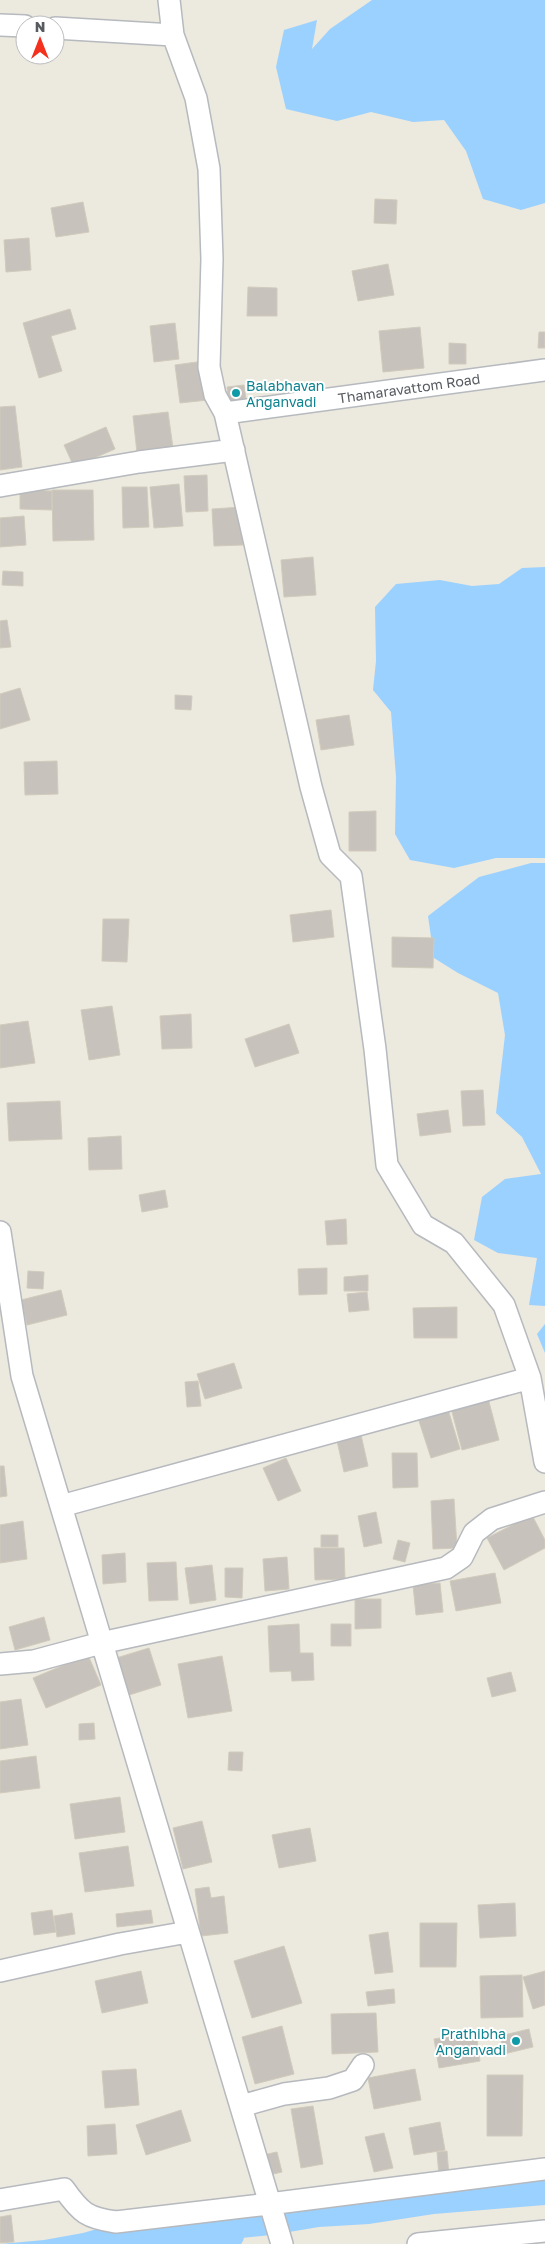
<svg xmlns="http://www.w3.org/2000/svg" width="545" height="2244" font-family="'Golos Text',sans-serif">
  <rect width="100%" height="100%" fill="#ece9de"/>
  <path fill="#9bd1ff" d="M 372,0 L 545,0 L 545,203 L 521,210 L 483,199 L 466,151 L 444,120 L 413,122 L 371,112 L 337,121 L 286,109 L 276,67 L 284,30 L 317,20 L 312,49 L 330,29 Z
    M 545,567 L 545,858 L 496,858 L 454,868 L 410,860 L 395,834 L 396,777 L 391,712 L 373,690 L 376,661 L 375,607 L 396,584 L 440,580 L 472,586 L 499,584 L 522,568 Z
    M 531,863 L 545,863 L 545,1306 L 529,1305 L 537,1258 L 498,1253 L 474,1240 L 482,1197 L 505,1179 L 541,1174 L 522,1137 L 496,1113 L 505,1035 L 498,993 L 458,973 L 434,958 L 428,916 L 479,877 Z
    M 545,1324 L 545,1353 L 537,1334 Z
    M 545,2161 L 545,2205 L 434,2214 L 369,2224 L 319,2227 L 271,2235 L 184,2244 L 0,2244 L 44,2240 L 83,2233 L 121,2222 Z"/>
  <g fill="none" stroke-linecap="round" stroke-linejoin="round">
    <path stroke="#9bd1ff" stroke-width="24" d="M 186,2244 L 232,2236"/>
  </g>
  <path fill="#c7c2bb" stroke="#d1cbbc" d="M 375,199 L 397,200 L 396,224 L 374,223 Z
    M 83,202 L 89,232 L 56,237 L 51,208 Z
    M 29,238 L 31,270 L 6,272 L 4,240 Z
    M 388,264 L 394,295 L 358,301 L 352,271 Z
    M 248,287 L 277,288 L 277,316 L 247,316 Z
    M 70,309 L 76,329 L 51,336 L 62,371 L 39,378 L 23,323 Z
    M 175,323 L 179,359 L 154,362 L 150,326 Z
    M 420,327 L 424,368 L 383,372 L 379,331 Z
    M 539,332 L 545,332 L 545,348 L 538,348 Z
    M 449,343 L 466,344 L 466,364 L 449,364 Z
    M 204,361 L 208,400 L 180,403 L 175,365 Z
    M 244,385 L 246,399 L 229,402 L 227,387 Z
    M 15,406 L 22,467 L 0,470 L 0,407 Z
    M 168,412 L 173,448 L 137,453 L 133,416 Z
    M 106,427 L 115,449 L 74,467 L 64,445 Z
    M 207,475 L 208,511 L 186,512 L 184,476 Z
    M 179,484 L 183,526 L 154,528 L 150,487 Z
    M 122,487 L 147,487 L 149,527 L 123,528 Z
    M 20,490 L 52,491 L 52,510 L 20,509 Z
    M 52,490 L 93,490 L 94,540 L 53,541 Z
    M 242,507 L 243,545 L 214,546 L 212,509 Z
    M 24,516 L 26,545 L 0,547 L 0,518 Z
    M 313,557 L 316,595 L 284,597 L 281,560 Z
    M 3,571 L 23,572 L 23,586 L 2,585 Z
    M 7,620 L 11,647 L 0,648 L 0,621 Z
    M 20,688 L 30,720 L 0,729 L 0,694 Z
    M 175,695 L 192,696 L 191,710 L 175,709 Z
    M 349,715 L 354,745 L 321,750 L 316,720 Z
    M 57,761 L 58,794 L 25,795 L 24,762 Z
    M 376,811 L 376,851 L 349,851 L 349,812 Z
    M 331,910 L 334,937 L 293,942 L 290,915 Z
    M 103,919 L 129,919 L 127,962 L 102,961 Z
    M 392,937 L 434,938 L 433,968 L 392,967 Z
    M 112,1006 L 120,1055 L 89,1060 L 81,1010 Z
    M 191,1014 L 192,1048 L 162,1049 L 160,1016 Z
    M 28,1021 L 35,1063 L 0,1068 L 0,1025 Z
    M 289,1024 L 299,1053 L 255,1067 L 245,1039 Z
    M 483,1090 L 485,1125 L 463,1126 L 461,1091 Z
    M 60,1101 L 62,1139 L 9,1141 L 7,1103 Z
    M 448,1110 L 451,1132 L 420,1136 L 417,1114 Z
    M 121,1136 L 122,1169 L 89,1170 L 88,1138 Z
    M 165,1190 L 168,1207 L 142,1212 L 139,1195 Z
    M 346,1219 L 347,1244 L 327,1245 L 325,1221 Z
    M 327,1268 L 327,1294 L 299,1295 L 298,1269 Z
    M 28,1271 L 44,1272 L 43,1289 L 27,1288 Z
    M 368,1275 L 368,1291 L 344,1291 L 344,1277 Z
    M 61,1290 L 67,1315 L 27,1325 L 21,1300 Z
    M 367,1292 L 369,1310 L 349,1312 L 347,1294 Z
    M 457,1307 L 457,1338 L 414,1338 L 413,1308 Z
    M 234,1363 L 242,1388 L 205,1399 L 197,1374 Z
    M 198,1381 L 201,1406 L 187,1407 L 185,1382 Z
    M 488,1398 L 499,1440 L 462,1450 L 451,1408 Z
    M 447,1406 L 460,1449 L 431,1458 L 417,1415 Z
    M 361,1435 L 368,1466 L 344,1472 L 337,1441 Z
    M 392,1453 L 417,1453 L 418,1487 L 393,1488 Z
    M 286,1458 L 301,1491 L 278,1501 L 263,1468 Z
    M 0,1466 L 4,1466 L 7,1496 L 0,1497 Z
    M 454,1499 L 457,1548 L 433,1549 L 431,1501 Z
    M 376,1512 L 382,1543 L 364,1547 L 358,1516 Z
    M 532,1515 L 545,1540 L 545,1548 L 504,1570 L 487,1538 Z
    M 23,1521 L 27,1559 L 0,1563 L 0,1525 Z
    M 321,1535 L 338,1535 L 338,1547 L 321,1547 Z
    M 398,1540 L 410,1543 L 405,1562 L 393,1559 Z
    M 314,1548 L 344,1548 L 345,1579 L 315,1580 Z
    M 125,1553 L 126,1582 L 103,1584 L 102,1555 Z
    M 287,1557 L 289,1589 L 265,1591 L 263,1559 Z
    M 176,1562 L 178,1600 L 149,1601 L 147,1563 Z
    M 212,1565 L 216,1600 L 190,1604 L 185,1568 Z
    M 225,1568 L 243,1568 L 242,1598 L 225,1597 Z
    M 495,1573 L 501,1603 L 456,1611 L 450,1581 Z
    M 440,1583 L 443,1612 L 416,1615 L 413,1585 Z
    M 355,1599 L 381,1599 L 381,1628 L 355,1629 Z
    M 44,1617 L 50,1640 L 15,1650 L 9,1627 Z
    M 299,1624 L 300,1653 L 313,1653 L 314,1680 L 292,1681 L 291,1671 L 270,1672 L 268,1626 Z
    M 331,1624 L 351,1624 L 351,1646 L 331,1646 Z
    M 149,1648 L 161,1685 L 126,1696 L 113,1659 Z
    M 88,1655 L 101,1685 L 46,1708 L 33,1678 Z
    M 222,1656 L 232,1711 L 188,1718 L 178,1664 Z
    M 511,1672 L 516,1691 L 492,1697 L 487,1678 Z
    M 21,1699 L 28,1745 L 0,1749 L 0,1702 Z
    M 94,1723 L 95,1739 L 79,1740 L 79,1724 Z
    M 229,1752 L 243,1752 L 242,1771 L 228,1770 Z
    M 36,1756 L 40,1788 L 0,1793 L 0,1761 Z
    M 120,1797 L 125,1832 L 75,1839 L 70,1804 Z
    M 202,1821 L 212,1862 L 183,1869 L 173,1828 Z
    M 310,1828 L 316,1861 L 279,1868 L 272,1835 Z
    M 128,1846 L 134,1886 L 85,1892 L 79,1853 Z
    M 209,1887 L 211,1898 L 224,1896 L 228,1933 L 201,1936 L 195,1889 Z
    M 515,1903 L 516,1936 L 480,1938 L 478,1905 Z
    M 52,1910 L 56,1932 L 34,1935 L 31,1913 Z
    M 151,1910 L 153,1923 L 117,1927 L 116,1914 Z
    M 72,1913 L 75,1934 L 57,1937 L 54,1916 Z
    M 420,1923 L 457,1923 L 456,1967 L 420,1967 Z
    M 388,1932 L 393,1972 L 375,1974 L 369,1935 Z
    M 284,1946 L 302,2003 L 252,2018 L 234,1961 Z
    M 141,1971 L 148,2003 L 102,2013 L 95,1981 Z
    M 545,1971 L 545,2005 L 533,2009 L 523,1977 Z
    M 522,1975 L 523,2017 L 481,2018 L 480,1976 Z
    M 394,1989 L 395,2003 L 368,2006 L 366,1992 Z
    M 376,2013 L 378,2052 L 332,2054 L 331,2014 Z
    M 282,2026 L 294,2074 L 255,2084 L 242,2037 Z
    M 529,2029 L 533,2047 L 504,2054 L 500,2036 Z
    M 476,2032 L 480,2061 L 439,2068 L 434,2039 Z
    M 136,2069 L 139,2105 L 105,2108 L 102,2071 Z
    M 415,2069 L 421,2100 L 374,2109 L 368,2078 Z
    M 487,2075 L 523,2075 L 522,2136 L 487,2136 Z
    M 313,2106 L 323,2164 L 301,2168 L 291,2109 Z
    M 181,2110 L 191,2141 L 146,2155 L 136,2125 Z
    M 440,2122 L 445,2150 L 414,2155 L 409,2128 Z
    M 115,2124 L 117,2154 L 88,2156 L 87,2126 Z
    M 384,2133 L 393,2168 L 374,2172 L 365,2137 Z
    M 447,2151 L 449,2176 L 439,2176 L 437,2152 Z
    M 277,2152 L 282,2172 L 269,2175 L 263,2155 Z
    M 11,2215 L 14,2242 L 0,2243 L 0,2217 Z"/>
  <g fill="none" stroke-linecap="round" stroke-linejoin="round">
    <defs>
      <path id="street" d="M 169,0 L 173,35 L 196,98 L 209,169 L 212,259 L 209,367 L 215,395 L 225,413
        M 0,25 L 25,26
        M 55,28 L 173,35
        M 545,370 L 225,413 L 311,787 L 330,855 L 351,876 L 375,1049 L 387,1165 L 423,1225 L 454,1243 L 504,1305 L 530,1378 L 545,1462
        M 0,486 L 139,462 L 234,450
        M 0,1232 L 22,1376 L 282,2244
        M 61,1506 L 530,1378
        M 0,1664 L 34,1661 L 101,1643 L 446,1568 L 462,1557 L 474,1533 L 492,1519 L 545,1502
        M 0,1971 L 120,1944 L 188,1932
        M 241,2106 L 284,2094 L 329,2088 L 353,2080 L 363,2065
        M 0,2200 L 64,2189 C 81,2213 87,2218 116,2222 L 269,2204 L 545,2169
        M 418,2244 L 545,2231"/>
    </defs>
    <use href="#street" stroke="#b6b9be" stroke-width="24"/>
    <use href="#street" stroke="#fff" stroke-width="21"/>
  </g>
  <g fill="#0f9aa8" stroke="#fff" stroke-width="2">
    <circle cx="236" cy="393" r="5"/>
    <circle cx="516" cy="2041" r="5"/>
  </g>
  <g text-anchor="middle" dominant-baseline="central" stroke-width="4" stroke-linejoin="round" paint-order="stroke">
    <g font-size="14" fill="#0d838f" stroke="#fff" text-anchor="start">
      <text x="246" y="385">Balabhavan<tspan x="246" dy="16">Anganvadi</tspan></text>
      <text x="506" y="2033" text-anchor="end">Prathibha<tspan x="506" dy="16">Anganvadi</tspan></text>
    </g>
    <g font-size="14" fill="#575b60" stroke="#fff">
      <text transform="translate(409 388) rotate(-8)">Thamaravattom Road</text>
    </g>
  </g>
  <g transform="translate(40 40)"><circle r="24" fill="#ffffff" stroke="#bcbdbf"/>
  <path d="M0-4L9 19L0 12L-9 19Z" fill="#f3311c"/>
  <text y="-8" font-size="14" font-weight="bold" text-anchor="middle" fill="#575b60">N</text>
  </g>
</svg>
